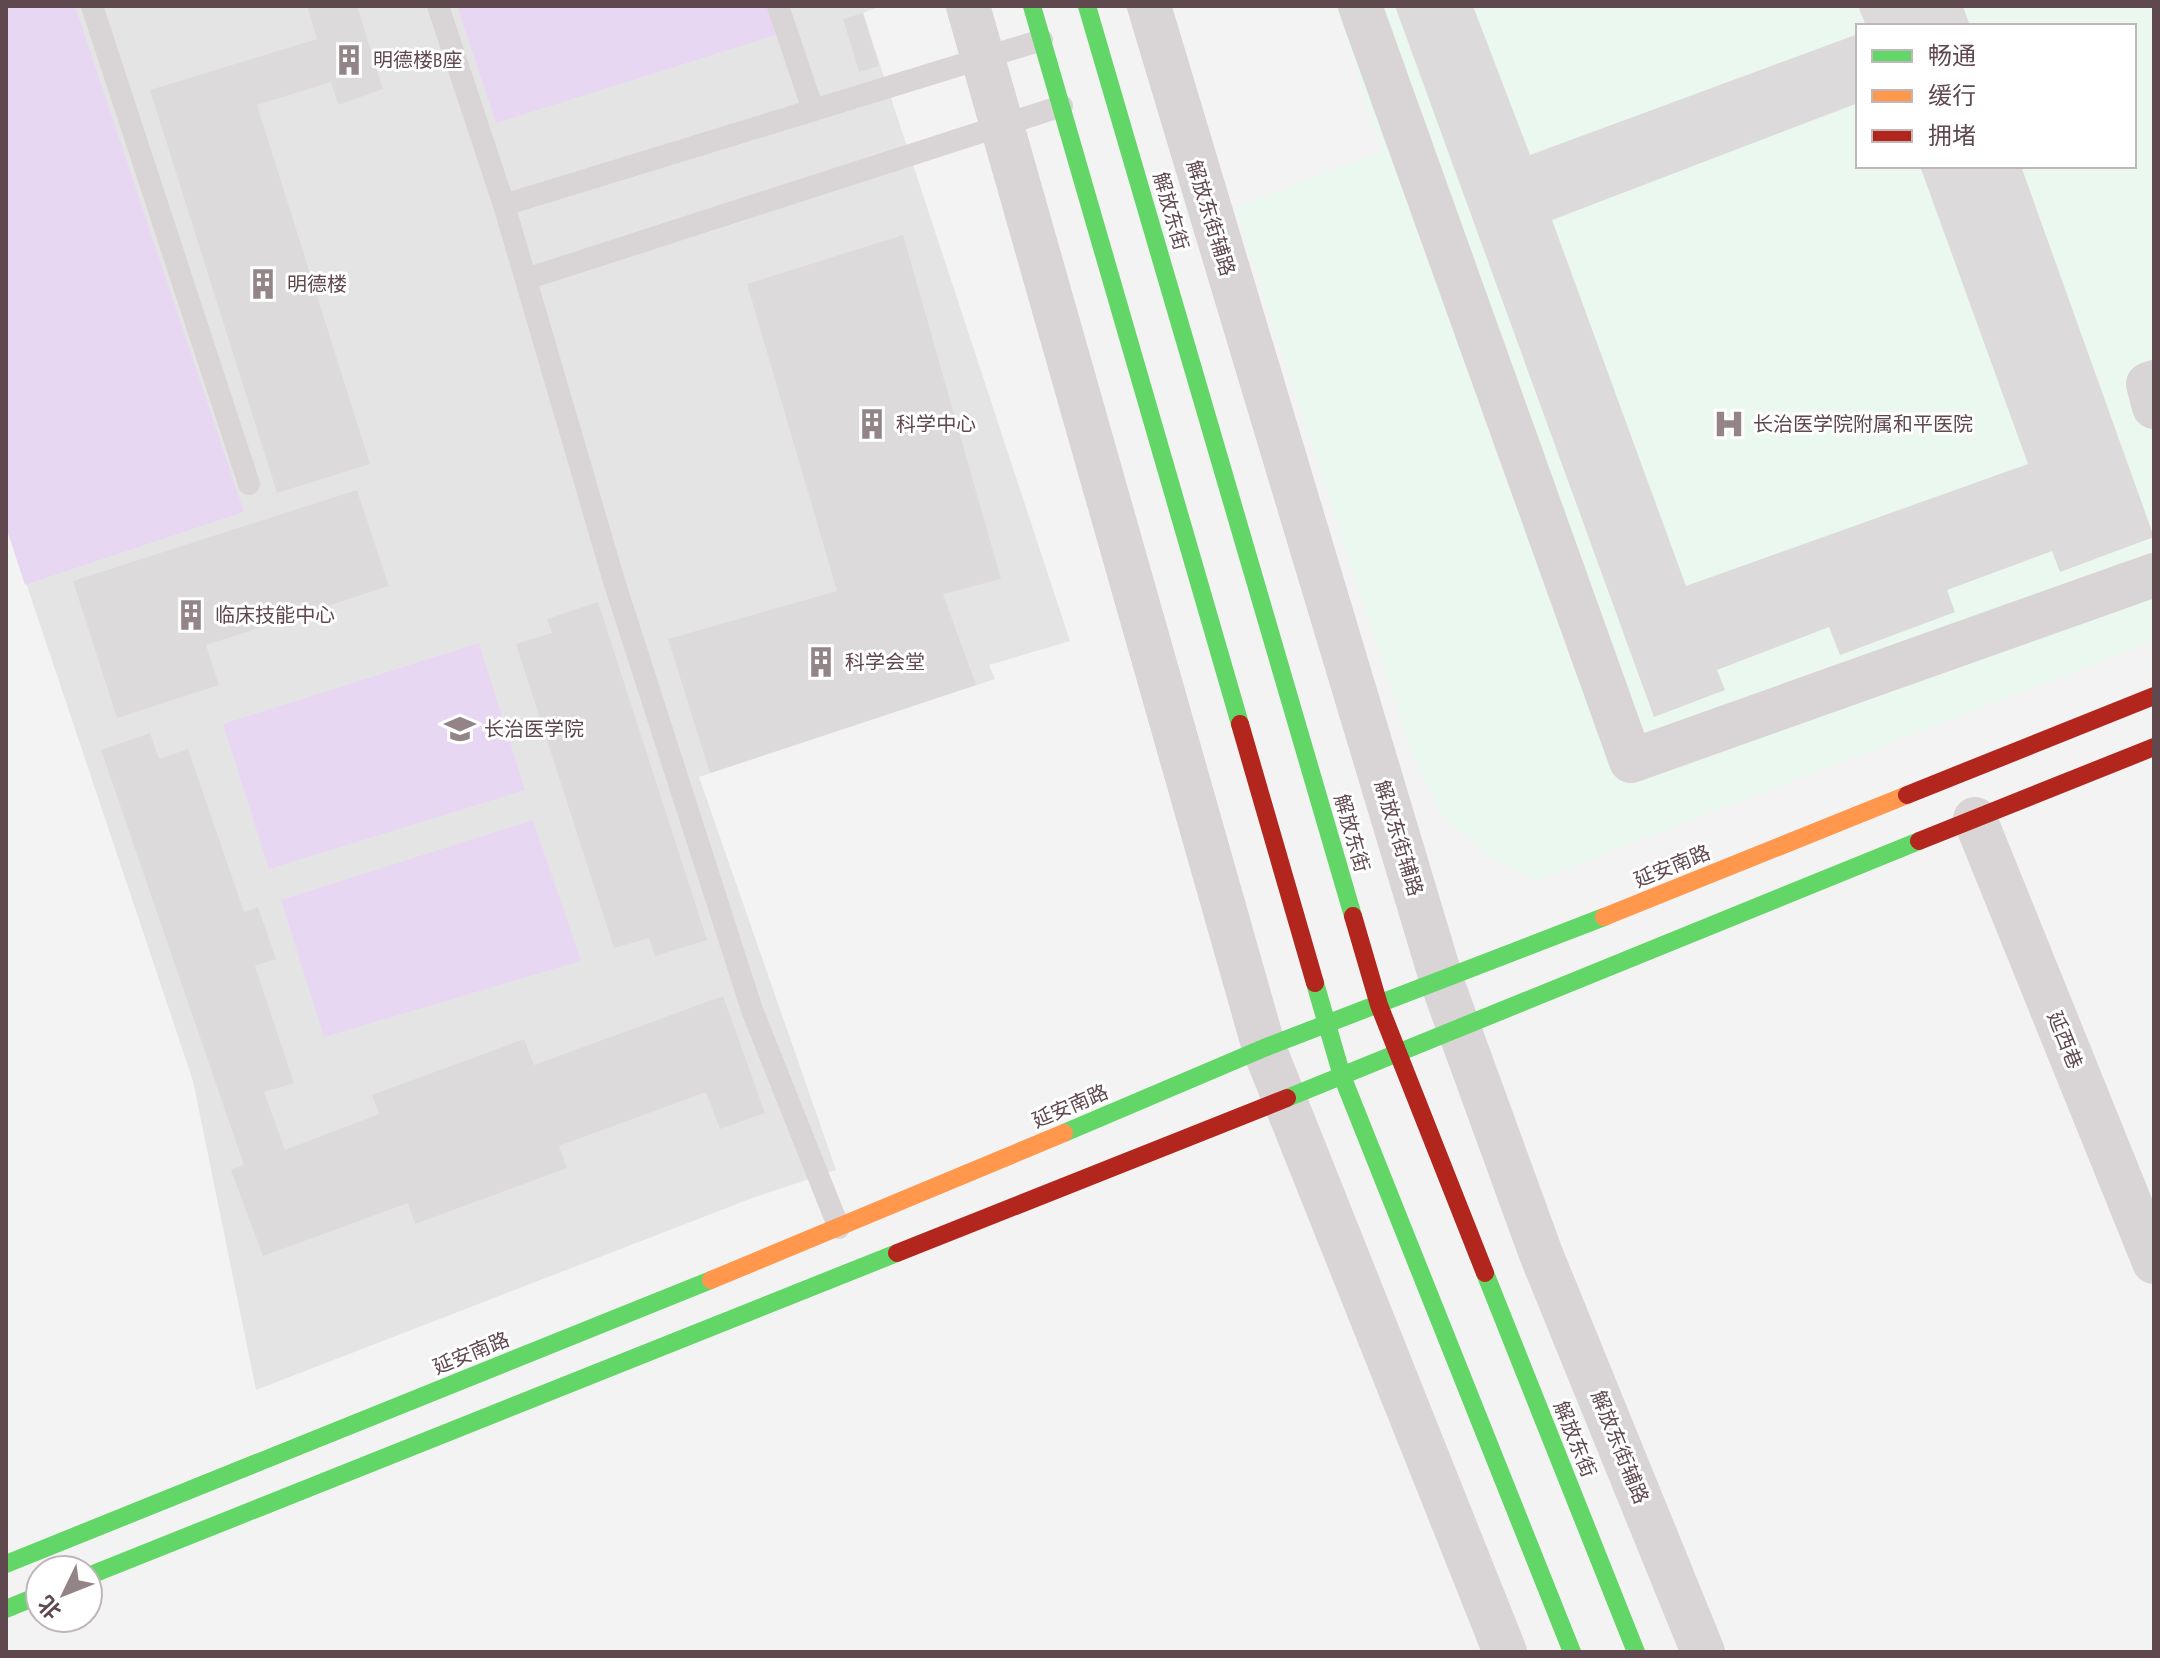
<svg xmlns="http://www.w3.org/2000/svg" width="2160" height="1658" font-family="'PT Sans Narrow','Noto Sans SC',sans-serif">
  <rect width="100%" height="100%" fill="#f3f3f3"/>
  <path fill="#e5e4e5" d="M 6,6 L 881,6 L 863,13 L 1070,641 L 989,665 L 995,679 L 699,777 L 836,1170 L 755,1197 L 256,1390 L 193,1081 L 6,523 Z"/>
  <path fill="#eaf8ef" fill-rule="evenodd" d="M 1336,6 L 2154,6 L 2154,641 L 1537,880 L 1491,858 L 1442,815 L 1412,754 L 1235,207 L 1382,152 ZM 1858,26 L 2134,26 L 2134,166 L 1858,166 Z"/>
  <path fill="#e8d7f2" d="M 6,6 L 75,6 L 244,512 L 25,585 L 6,527 Z
    M 457,6 L 773,6 L 782,33 L 496,123 Z
    M 479,643 L 525,790 L 269,869 L 223,724 Z
    M 533,820 L 581,961 L 324,1037 L 281,900 Z"/>
  <path fill="#dddadb" d="M 307,6 L 357,6 L 383,89 L 338,105 L 331,82 L 257,105 L 370,464 L 277,493 L 150,90 L 317,39 Z
    M 1395,6 L 1473,6 L 1530,155 L 1858,34 L 1858,103 L 1552,220 L 1686,586 L 2028,464 L 1920,166 L 2021,166 L 2154,537 L 2060,572 L 2052,551 L 1947,590 L 1955,612 L 1840,655 L 1829,627 L 1717,670 L 1725,690 L 1654,717 Z
    M 1858,6 L 1963,6 L 1970,26 L 1866,26 Z
    M 863,13 L 879,66 L 859,72 L 843,19 Z
    M 903,235 L 1001,579 L 943,594 L 976,685 L 710,773 L 668,639 L 837,591 L 747,284 Z
    M 357,490 L 389,586 L 206,645 L 219,685 L 117,718 L 73,581 Z
    M 598,602 L 707,940 L 655,956 L 649,938 L 614,948 L 516,644 L 552,633 L 547,619 Z
    M 150,733 L 159,759 L 188,749 L 244,912 L 258,907 L 276,959 L 255,966 L 294,1083 L 264,1092 L 285,1150 L 379,1114 L 372,1095 L 524,1039 L 534,1065 L 723,996 L 765,1113 L 720,1129 L 706,1092 L 559,1146 L 567,1168 L 415,1224 L 408,1203 L 263,1256 L 231,1170 L 244,1165 L 101,750 Z"/>
  <g fill="none" stroke-linecap="round" stroke-linejoin="round">
    <path stroke="#d9d4d5" stroke-width="22" d="M 92,6 L 249,484
      M 438,6 L 504,205 L 614,581 L 752,1010 L 839,1228
      M 778,6 L 813,110
      M 504,205 L 1042,40
      M 526,279 L 1062,106"/>
    <path stroke="#d9d4d5" stroke-width="44" d="M 968,6 L 1264,1048 L 1505,1652
      M 1149,6 L 1442,982 L 1541,1254 L 1703,1652
      M 1360,6 L 1631,761 L 2154,575
      M 2154,382 L 2148,384 L 2154,407
      M 1975,819 L 2154,1262"/>
    <path stroke="#63d668" stroke-width="18" d="M 1032,6 L 1240,724
      M 1087,6 L 1353,916
      M 1315,983 L 1342,1076 L 1572,1652
      M 1287,1098 L 1919,841
      M 1064,1133 L 1264,1048 L 1604,917
      M 1485,1273 L 1636,1652
      M 6,1564 L 711,1280
      M 88,1576 L 897,1253
      M 6,1609 L 40,1595"/>
    <path stroke="#ff974d" stroke-width="18" d="M 1604,917 L 1907,795
      M 711,1280 L 1064,1133"/>
    <path stroke="#b3261e" stroke-width="18" d="M 1240,724 L 1315,983
      M 1907,795 L 2154,696
      M 1919,841 L 2154,747
      M 1353,916 L 1379,1005 L 1485,1273
      M 897,1253 L 1287,1098"/>
  </g>
  <defs>
    <symbol id="building-bare" viewBox="-9 -9 18 18"><path d="M-4-6H4V6H1V3H-1V6H-4ZM-2.5-4.3h1.7v1.8h-1.7ZM.8-4.3h1.7v1.8H.8ZM-2.5-1h1.7V.8h-1.7ZM.8-1h1.7V.8H.8Z" fill="#938488" stroke="#fff" stroke-width="2.5" paint-order="stroke"/></symbol>
    <symbol id="hospital-bare" viewBox="-9 -9 18 18"><path d="M-5-5h3v3.5h4V-5h3V5h-3V1.5h-4V5h-3Z" fill="#938488" stroke="#fff" stroke-width="2.5" paint-order="stroke"/></symbol>
    <symbol id="university-bare" viewBox="-9 -9 18 18"><path d="M0-5L7-2L0 1L-7-2ZM-4 1L0 2.5L4 1V4Q0 6-4 4Z" fill="#938488" stroke="#fff" stroke-width="2.5" paint-order="stroke"/></symbol>
  </defs>
  <g fill-rule="evenodd">
    <use href="#building-bare" x="327" y="38" width="44" height="44"/>
    <use href="#building-bare" x="241" y="262" width="44" height="44"/>
    <use href="#building-bare" x="850" y="402" width="44" height="44"/>
    <use href="#hospital-bare" x="1707" y="402" width="44" height="44"/>
    <use href="#building-bare" x="169" y="593" width="44" height="44"/>
    <use href="#building-bare" x="799" y="640" width="44" height="44"/>
    <use href="#university-bare" x="438" y="707" width="44" height="44"/>
  </g>
  <g text-anchor="middle" dominant-baseline="central" stroke-width="6" stroke-linejoin="round" paint-order="stroke">
    <g font-size="20" fill="#60484f" stroke="#fff" text-anchor="start">
      <text x="373" y="60">明德楼B座</text>
      <text x="287" y="284">明德楼</text>
      <text x="896" y="424">科学中心</text>
      <text x="1753" y="424">长治医学院附属和平医院</text>
      <text x="215" y="615">临床技能中心</text>
      <text x="845" y="662">科学会堂</text>
      <text x="484" y="729">长治医学院</text>
    </g>
    <g font-size="20" fill="#60484f" stroke="#fff">
      <text transform="translate(1171 211) rotate(74)">解放东街</text>
      <text transform="translate(1211 218) rotate(73)">解放东街辅路</text>
      <text transform="translate(1352 833) rotate(74)">解放东街</text>
      <text transform="translate(1399 838) rotate(73)">解放东街辅路</text>
      <text transform="translate(1672 866) rotate(-22)">延安南路</text>
      <text transform="translate(2065 1040) rotate(68)">延西巷</text>
      <text transform="translate(1070 1106) rotate(-23)">延安南路</text>
      <text transform="translate(471 1353) rotate(-22)">延安南路</text>
      <text transform="translate(1575 1439) rotate(68)">解放东街</text>
      <text transform="translate(1620 1447) rotate(68)">解放东街辅路</text>
    </g>
  </g>
  <rect width="2160" height="1658" fill="none" stroke="#60484f" stroke-width="16"/>
  <rect x="1856" y="24" width="280" height="144" fill="#ffffff" stroke="#bfb6b9" stroke-width="2"/>
  <rect x="1872" y="50" width="40" height="12" fill="#63d668" stroke="#bfb6b9" stroke-width="2"/>
  <text x="1928" y="64" font-size="24" fill="#60484f">畅通</text>
  <rect x="1872" y="90" width="40" height="12" fill="#ff974d" stroke="#bfb6b9" stroke-width="2"/>
  <text x="1928" y="104" font-size="24" fill="#60484f">缓行</text>
  <rect x="1872" y="130" width="40" height="12" fill="#b3261e" stroke="#bfb6b9" stroke-width="2"/>
  <text x="1928" y="144" font-size="24" fill="#60484f">拥堵</text>
  <g transform="translate(64 1594) rotate(227)"><circle r="38" fill="#ffffff" stroke="#bfb6b9" stroke-width="2"/>
  <path d="M0-6L14 30L0 20L-14 30Z" fill="#938488"/>
  <text y="-12" font-size="22" font-weight="bold" text-anchor="middle" fill="#60484f">北</text>
  </g>
</svg>
